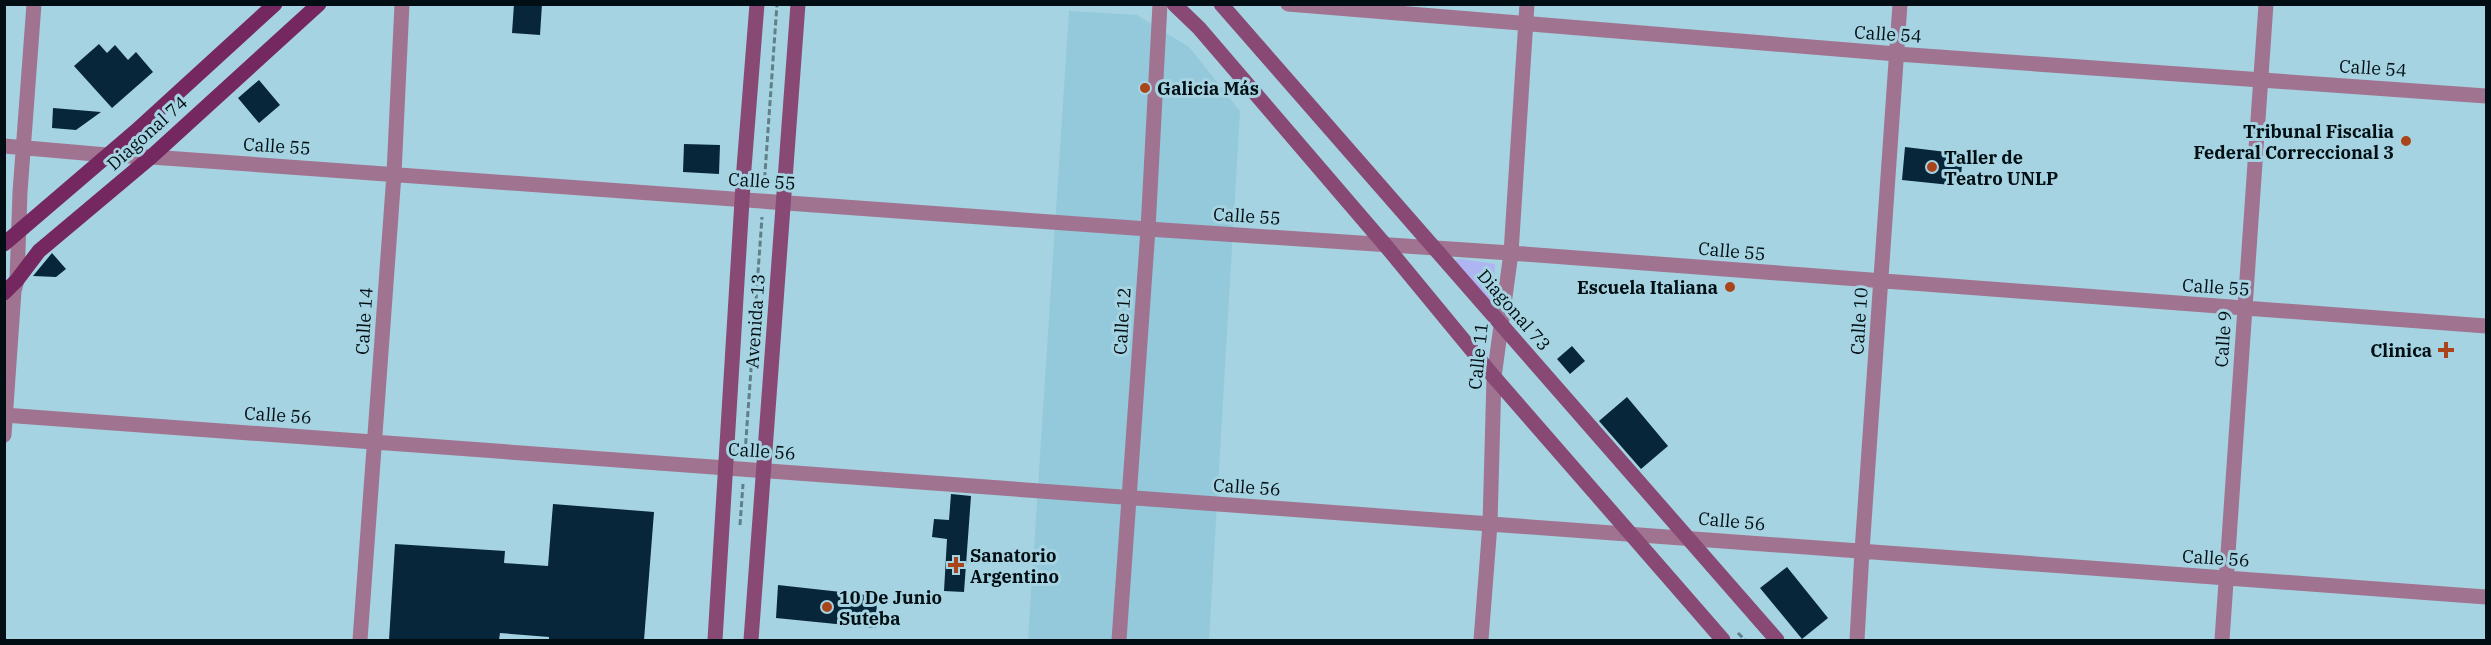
<svg xmlns="http://www.w3.org/2000/svg" width="2491" height="645" font-family="'IBM Plex Serif',serif">
  <rect width="100%" height="100%" fill="#a6d3e1"/>
  <path fill="#93c9db" d="M 1069,11 L 1137,15 L 1189,47 L 1240,111 L 1209,640 L 1028,640 Z"/>
  <path fill="#afb4f2" d="M 1461,259 L 1495,264 L 1493,300 L 1490,305 L 1454,260 Z"/>
  <path fill="#07263a" d="M 514,4 L 542,4 L 540,35 L 512,33 Z
    M 99,44 L 107,53 L 115,45 L 128,60 L 136,52 L 153,72 L 112,108 L 74,66 Z
    M 259,80 L 280,105 L 259,123 L 238,98 Z
    M 53,108 L 101,112 L 76,130 L 52,128 Z
    M 684,144 L 720,145 L 719,174 L 683,172 Z
    M 1905,147 L 1963,154 L 1960,186 L 1902,180 Z
    M 52,253 L 66,269 L 56,277 L 33,276 Z
    M 1572,346 L 1585,361 L 1570,374 L 1557,359 Z
    M 1627,397 L 1668,446 L 1641,469 L 1599,421 Z
    M 951,494 L 971,496 L 964,592 L 944,591 L 947,539 L 932,537 L 934,519 L 949,520 Z
    M 553,504 L 654,512 L 644,640 L 549,640 L 549,637 L 500,633 L 499,640 L 389,640 L 395,544 L 505,551 L 504,563 L 548,566 Z
    M 1787,567 L 1828,618 L 1802,639 L 1760,588 Z
    M 778,585 L 877,596 L 876,628 L 776,618 Z"/>
  <g fill="none" stroke-linecap="round" stroke-linejoin="round">
    <path stroke="#5f7f89" stroke-width="3" stroke-dasharray="6 3" stroke-linecap="butt" d="M 764,187 L 777,4
      M 745,453 L 762,217
      M 740,525 L 743,484
      M 1738,633 L 1745,640"/>
    <path stroke="#a07491" stroke-width="15" d="M 4,146 L 107,155 L 151,157 L 1148,229 L 1511,253 L 2486,326
      M 4,415 L 2486,597
      M 4,435 L 14,291 L 17,280 L 20,192 L 34,4
      M 360,640 L 394,174 L 402,4
      M 1119,640 L 1148,229 L 1160,4
      M 1481,640 L 1490,524 L 1494,377 L 1511,253 L 1527,4
      M 1857,640 L 1862,551 L 1900,4
      M 2222,640 L 2266,4"/>
    <path stroke="#a07491" stroke-width="15" d="M 1288,4 L 1897,54 L 2486,96"/>
    <path stroke="#884974" stroke-width="15" d="M 1174,4 L 1199,28 L 1386,246 L 1494,377 L 1723,640
      M 1221,4 C 1407,216 1593,428 1777,640
      M 715,640 L 744,168 L 757,4
      M 751,640 L 798,4"/>
    <path stroke="#752860" stroke-width="15" d="M 4,244 L 136,131 L 275,4
      M 4,293 L 17,280 L 39,251 L 151,157 L 319,4"/>
  </g>
  <g fill="#aa441b" stroke="#a6d3e1" stroke-width="2">
    <circle cx="1145" cy="88" r="6"/>
    <circle cx="2406" cy="141" r="6"/>
    <circle cx="1932" cy="167" r="6"/>
    <circle cx="1730" cy="287" r="6"/>
    <path d="M2443 341h6v6h6v6h-6v6h-6v-6h-6v-6h6z"/>
    <path d="M953 556h6v6h6v6h-6v6h-6v-6h-6v-6h6z"/>
    <circle cx="827" cy="607" r="6"/>
  </g>
  <g text-anchor="middle" dominant-baseline="central" stroke-width="6" stroke-linejoin="round" paint-order="stroke">
    <g font-size="18" fill="#010f14" stroke="#a6d3e1">
      <text transform="translate(1888 34) rotate(4)">Calle 54</text>
      <text transform="translate(2373 68) rotate(4)">Calle 54</text>
      <text transform="translate(147 133) rotate(-42)">Diagonal 74</text>
      <text transform="translate(277 146) rotate(4)">Calle 55</text>
      <text transform="translate(762 181) rotate(4)">Calle 55</text>
      <text transform="translate(1247 216) rotate(4)">Calle 55</text>
      <text transform="translate(1732 251) rotate(5)">Calle 55</text>
      <text transform="translate(2216 287) rotate(4)">Calle 55</text>
      <text transform="translate(1514 310) rotate(49)">Diagonal 73</text>
      <text transform="translate(364 321) rotate(-86)">Calle 14</text>
      <text transform="translate(755 321) rotate(-86)">Avenida 13</text>
      <text transform="translate(1122 321) rotate(-86)">Calle 12</text>
      <text transform="translate(1859 321) rotate(-86)">Calle 10</text>
      <text transform="translate(2223 339) rotate(-86)">Calle 9</text>
      <text transform="translate(1478 356) rotate(-84)">Calle 11</text>
      <text transform="translate(278 415) rotate(4)">Calle 56</text>
      <text transform="translate(762 451) rotate(4)">Calle 56</text>
      <text transform="translate(1247 487) rotate(4)">Calle 56</text>
      <text transform="translate(1732 521) rotate(5)">Calle 56</text>
      <text transform="translate(2216 558) rotate(4)">Calle 56</text>
    </g>
    <g font-size="18" font-weight="bold" fill="#010f14" stroke="#a6d3e1" text-anchor="start">
      <text x="1157" y="88">Galicia Más</text>
      <text x="2394" y="131" text-anchor="end">Tribunal Fiscalia<tspan x="2394" dy="21">Federal Correccional 3</tspan></text>
      <text x="1944" y="157">Taller de<tspan x="1944" dy="21">Teatro UNLP</tspan></text>
      <text x="1718" y="287" text-anchor="end">Escuela Italiana</text>
      <text x="2432" y="350" text-anchor="end">Clinica</text>
      <text x="970" y="555">Sanatorio<tspan x="970" dy="21">Argentino</tspan></text>
      <text x="839" y="597">10 De Junio<tspan x="839" dy="21">Suteba</tspan></text>
    </g>
  </g>
  <rect width="2491" height="645" fill="none" stroke="#010f14" stroke-width="12"/>
</svg>
